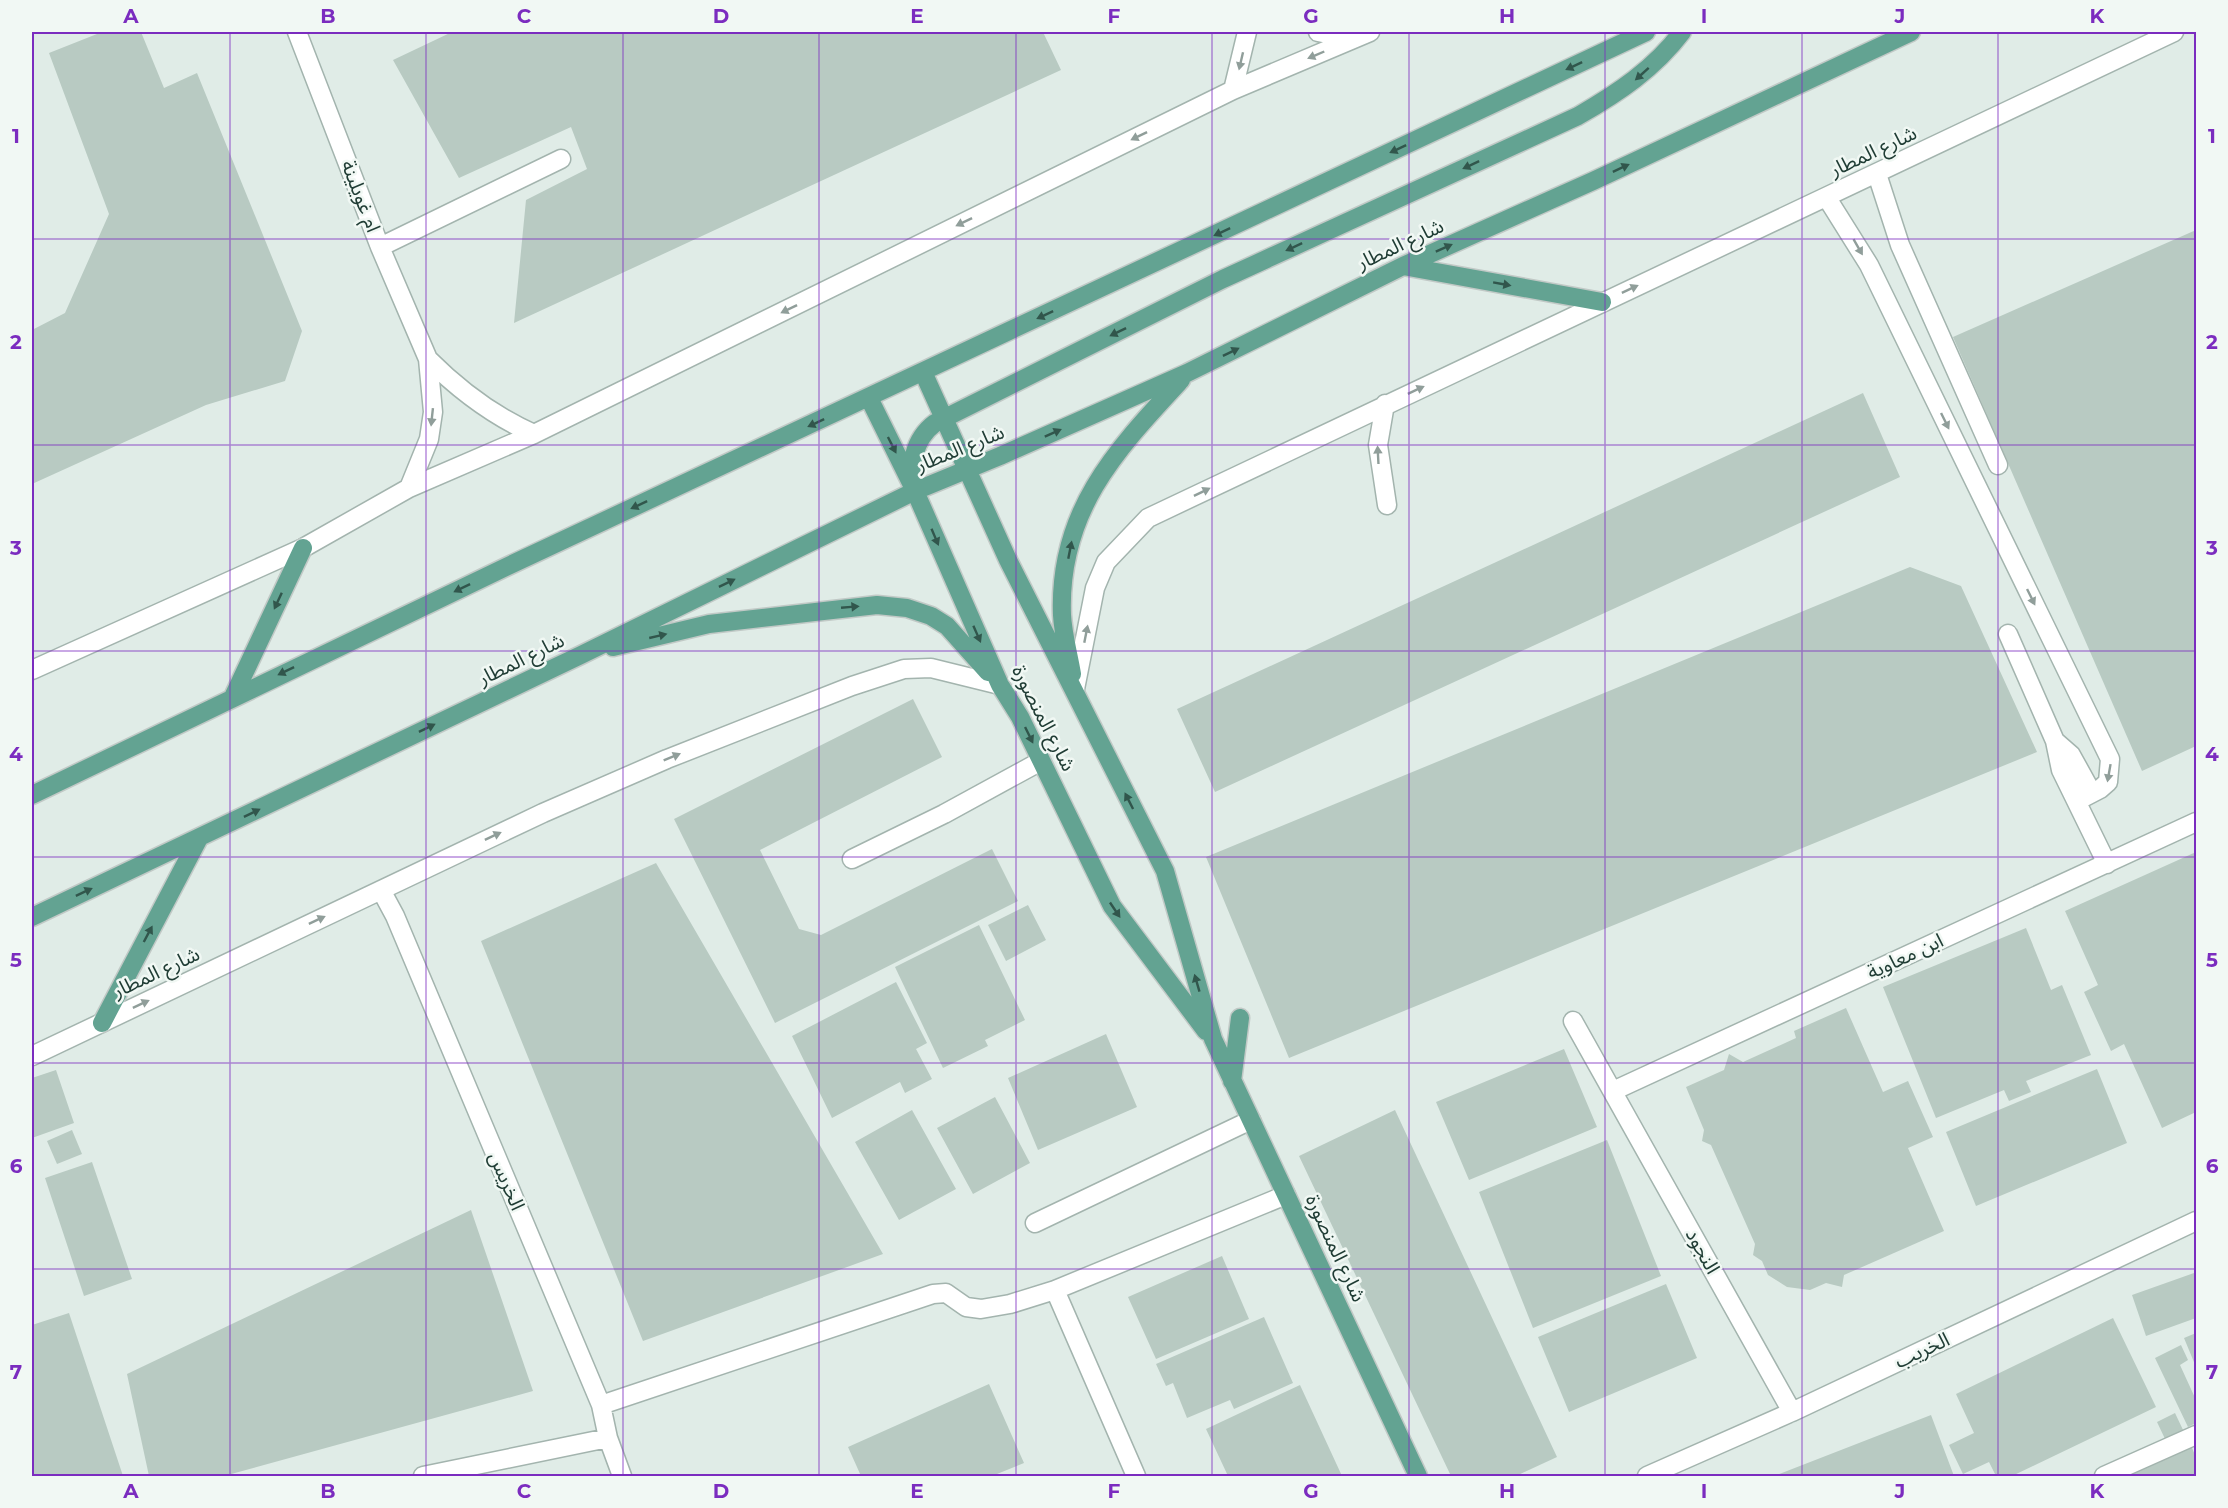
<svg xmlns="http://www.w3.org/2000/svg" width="2228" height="1508" font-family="Montserrat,'Noto Sans Arabic',sans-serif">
  <rect width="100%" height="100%" fill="#e0ece7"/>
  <path fill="#b8cac2" d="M 102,32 L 141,32 L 164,88 L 197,73 L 302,331 L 285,381 L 206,405 L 32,484 L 32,330 L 65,313 L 109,214 L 49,53 Z
    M 452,32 L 1043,32 L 1061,70 L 514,323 L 526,200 L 587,169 L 571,127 L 459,178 L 393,60 Z
    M 2196,230 L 2196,746 L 2142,771 L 1953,337 Z
    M 1863,393 L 1900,477 L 1215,792 L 1177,709 Z
    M 1910,567 L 1961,586 L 2037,752 L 1289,1058 L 1206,857 Z
    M 913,699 L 942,757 L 760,850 L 799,929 L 821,935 L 992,849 L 1018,901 L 775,1023 L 674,819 Z
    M 2196,852 L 2196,1112 L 2162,1128 L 2124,1044 L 2111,1051 L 2084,992 L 2098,985 L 2065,911 Z
    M 656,863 L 883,1254 L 643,1341 L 481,941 Z
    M 1028,905 L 1046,940 L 1006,961 L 988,925 Z
    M 979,925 L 1025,1020 L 985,1040 L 988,1046 L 943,1068 L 895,967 Z
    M 2026,928 L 2051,990 L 2062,985 L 2091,1055 L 2026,1081 L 2031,1092 L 2009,1101 L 2004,1090 L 1936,1118 L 1883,987 Z
    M 896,982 L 927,1043 L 916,1049 L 932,1079 L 905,1093 L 900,1082 L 832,1118 L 792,1036 Z
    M 1846,1008 L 1883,1092 L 1908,1081 L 1933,1137 L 1908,1148 L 1944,1231 L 1844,1275 L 1842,1287 L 1826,1283 L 1810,1290 L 1787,1287 L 1768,1275 L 1762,1261 L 1753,1255 L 1755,1244 L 1711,1145 L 1702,1141 L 1704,1130 L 1686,1087 L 1724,1070 L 1729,1054 L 1743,1062 L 1796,1038 L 1794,1031 Z
    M 1106,1034 L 1137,1107 L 1038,1150 L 1008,1078 Z
    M 1564,1049 L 1597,1127 L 1469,1180 L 1436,1102 Z
    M 2097,1069 L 2127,1143 L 1976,1206 L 1946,1132 Z
    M 56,1070 L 74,1123 L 32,1138 L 32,1078 Z
    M 995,1097 L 1030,1163 L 973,1194 L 937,1128 Z
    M 912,1110 L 956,1189 L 899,1220 L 855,1142 Z
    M 1395,1110 L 1557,1457 L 1516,1476 L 1451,1476 L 1299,1156 Z
    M 72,1130 L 82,1154 L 57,1164 L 47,1141 Z
    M 1607,1140 L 1661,1276 L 1533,1328 L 1479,1192 Z
    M 92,1162 L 132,1279 L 84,1296 L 45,1178 Z
    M 471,1210 L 533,1391 L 224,1476 L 149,1476 L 127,1374 Z
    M 1222,1256 L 1249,1319 L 1156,1359 L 1128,1297 Z
    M 2194,1273 L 2196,1318 L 2146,1336 L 2132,1295 Z
    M 1666,1284 L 1697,1358 L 1569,1412 L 1538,1337 Z
    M 69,1313 L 123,1476 L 32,1476 L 32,1325 Z
    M 1264,1317 L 1293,1383 L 1234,1409 L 1230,1400 L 1187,1418 L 1173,1383 L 1166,1386 L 1156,1364 Z
    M 2113,1318 L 2156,1407 L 2012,1476 L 1996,1476 L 1989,1462 L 1963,1474 L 1949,1445 L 1974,1433 L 1956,1394 Z
    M 2196,1333 L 2196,1367 L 2184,1338 Z
    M 2181,1345 L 2188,1360 L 2180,1365 L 2196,1400 L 2196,1423 L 2188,1427 L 2155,1358 Z
    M 989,1384 L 1024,1463 L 992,1476 L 861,1476 L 848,1447 Z
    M 1300,1385 L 1342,1476 L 1228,1476 L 1206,1429 Z
    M 2175,1413 L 2184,1432 L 2166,1441 L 2157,1422 Z
    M 1931,1415 L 1954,1476 L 1774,1476 Z
    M 2191,1445 L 2196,1458 L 2196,1476 L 2133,1476 L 2131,1471 Z"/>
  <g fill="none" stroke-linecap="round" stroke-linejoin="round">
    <defs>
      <path id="minor" d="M 297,32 L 380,247 L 428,359 L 433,412 L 429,439 L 409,488
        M 1318,32 L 1352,39
        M 1233,90 L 1247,32
        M 1877,174 L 1900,245 L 1998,465
        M 1827,198 L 1869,265 L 2110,759 L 2108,782 L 2100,789 L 2077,801
        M 380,247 L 561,159
        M 428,359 C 460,391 493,416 534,434
        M 1385,404 L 1378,445 L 1387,505
        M 2008,634 L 2055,741 L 2061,770 L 2107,864
        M 32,670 L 303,548 L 409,488 L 534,434 L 1233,90 L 1370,32
        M 1075,689 L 1095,588 L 1106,562 L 1148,518 L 2174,32
        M 2055,741 L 2071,755 L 2092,793
        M 852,859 L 944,814 L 1041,761
        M 381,890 L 395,916 L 601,1405 L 608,1438 L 622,1476
        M 1573,1021 L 1792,1412
        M 32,1056 L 543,813 L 667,759 L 852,686 L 904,669 L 931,668 L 1000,685
        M 1613,1091 L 2196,822
        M 1035,1223 L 1251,1120
        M 1055,1290 L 1136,1476
        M 601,1405 L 933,1294 L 946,1293 L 966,1307 L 981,1309 L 1010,1304 L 1055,1290 L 1286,1195
        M 423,1476 L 608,1438
        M 1647,1476 L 1792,1412 L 2196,1221
        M 2104,1476 L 2196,1435"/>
      <path id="major" d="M 1403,266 L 1602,302
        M 923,372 L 1008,560 L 1165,871 L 1213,1039 L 1418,1476
        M 869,398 L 915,491 L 1000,685 L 1020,717 L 1112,906 L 1206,1031
        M 915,491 C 908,466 914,439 935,423 L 1223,279 L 1578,116 C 1618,93 1654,69 1682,32
        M 613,647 L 709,624 L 877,605 L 907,608 L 931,616 L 947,626 L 988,672
        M 1072,674 C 1069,655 1063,635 1062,615 C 1058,511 1116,450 1181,380
        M 233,697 L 303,548
        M 32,795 L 506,567 L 1646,32
        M 32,917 L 581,655 L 915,491 L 1000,456 L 1187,373 L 1403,266 L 1593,181 L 1911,32
        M 102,1023 L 199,838
        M 1232,1081 L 1240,1018"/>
    </defs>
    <use href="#minor" stroke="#a3b4ae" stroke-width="21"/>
    <use href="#major" stroke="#c1c9c6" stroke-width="21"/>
    <use href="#minor" stroke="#fff" stroke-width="18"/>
    <use href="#major" stroke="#63a392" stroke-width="18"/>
  </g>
  <defs><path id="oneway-solid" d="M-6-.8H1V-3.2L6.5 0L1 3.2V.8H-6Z" transform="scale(1.5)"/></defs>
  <g fill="#909e9a">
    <use href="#oneway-solid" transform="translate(1316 55) rotate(157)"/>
    <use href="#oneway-solid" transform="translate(1241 61) rotate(103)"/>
    <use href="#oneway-solid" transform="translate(1139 136) rotate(154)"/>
    <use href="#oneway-solid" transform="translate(964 222) rotate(154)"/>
    <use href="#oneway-solid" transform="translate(1858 247) rotate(60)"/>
    <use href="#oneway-solid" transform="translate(1630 289) rotate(-25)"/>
    <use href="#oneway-solid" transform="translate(789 309) rotate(154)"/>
    <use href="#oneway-solid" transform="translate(1416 390) rotate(-25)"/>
    <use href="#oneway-solid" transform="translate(432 417) rotate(96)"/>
    <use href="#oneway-solid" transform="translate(1945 421) rotate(64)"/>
    <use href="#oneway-solid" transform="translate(1378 455) rotate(-93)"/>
    <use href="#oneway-solid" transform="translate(1202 492) rotate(-26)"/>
    <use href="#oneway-solid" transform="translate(2031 597) rotate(64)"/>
    <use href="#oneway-solid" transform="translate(1086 634) rotate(-79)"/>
    <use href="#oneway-solid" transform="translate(672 757) rotate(-22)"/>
    <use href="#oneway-solid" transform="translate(2109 773) rotate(100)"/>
    <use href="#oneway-solid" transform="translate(493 836) rotate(-25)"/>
    <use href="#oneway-solid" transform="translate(317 920) rotate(-25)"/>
    <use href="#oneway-solid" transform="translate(141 1004) rotate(-25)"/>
  </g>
  <g fill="#31564c">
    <use href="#oneway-solid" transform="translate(1574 66) rotate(155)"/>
    <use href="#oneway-solid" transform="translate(1642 74) rotate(138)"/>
    <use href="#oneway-solid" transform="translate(1398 149) rotate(155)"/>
    <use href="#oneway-solid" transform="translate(1471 165) rotate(155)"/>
    <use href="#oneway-solid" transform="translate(1621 168) rotate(-25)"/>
    <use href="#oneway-solid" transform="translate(1222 232) rotate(155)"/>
    <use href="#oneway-solid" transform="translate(1294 247) rotate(155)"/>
    <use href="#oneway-solid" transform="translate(1444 248) rotate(-24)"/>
    <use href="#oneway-solid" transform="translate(1502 284) rotate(10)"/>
    <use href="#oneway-solid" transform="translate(1045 315) rotate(155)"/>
    <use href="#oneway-solid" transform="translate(1118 332) rotate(154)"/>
    <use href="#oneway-solid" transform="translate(1231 352) rotate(-26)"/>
    <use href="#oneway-solid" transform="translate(816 423) rotate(155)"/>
    <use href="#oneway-solid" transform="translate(1053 433) rotate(-24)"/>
    <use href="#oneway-solid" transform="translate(892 445) rotate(63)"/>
    <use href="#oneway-solid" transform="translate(639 505) rotate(155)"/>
    <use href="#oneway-solid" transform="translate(935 537) rotate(67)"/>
    <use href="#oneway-solid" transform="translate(1070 550) rotate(-79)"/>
    <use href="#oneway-solid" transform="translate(727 583) rotate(-26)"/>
    <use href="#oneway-solid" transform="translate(462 588) rotate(154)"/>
    <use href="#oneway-solid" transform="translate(278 601) rotate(115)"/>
    <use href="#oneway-solid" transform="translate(850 607) rotate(-5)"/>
    <use href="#oneway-solid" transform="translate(977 634) rotate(66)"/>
    <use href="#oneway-solid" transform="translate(658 636) rotate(-13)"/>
    <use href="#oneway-solid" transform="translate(286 671) rotate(154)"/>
    <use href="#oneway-solid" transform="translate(427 728) rotate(-26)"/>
    <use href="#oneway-solid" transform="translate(1029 735) rotate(64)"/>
    <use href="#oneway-solid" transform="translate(1129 801) rotate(-117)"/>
    <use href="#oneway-solid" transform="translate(252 813) rotate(-26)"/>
    <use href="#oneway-solid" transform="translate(84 892) rotate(-25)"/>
    <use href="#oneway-solid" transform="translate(1115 910) rotate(56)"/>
    <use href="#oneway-solid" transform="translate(148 934) rotate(-62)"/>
    <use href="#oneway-solid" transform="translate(1197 983) rotate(-106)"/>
  </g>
  <path fill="none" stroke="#7b2cbf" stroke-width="1.5" stroke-opacity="0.55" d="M 230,32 L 230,1476M 426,32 L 426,1476M 623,32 L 623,1476M 819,32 L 819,1476M 1016,32 L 1016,1476M 1212,32 L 1212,1476M 1409,32 L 1409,1476M 1605,32 L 1605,1476M 1802,32 L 1802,1476M 1998,32 L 1998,1476M 32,239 L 2196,239M 32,445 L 2196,445M 32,651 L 2196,651M 32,857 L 2196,857M 32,1063 L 2196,1063M 32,1269 L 2196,1269"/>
  <g text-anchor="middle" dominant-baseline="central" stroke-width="5" stroke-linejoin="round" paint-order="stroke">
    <g font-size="20" fill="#203d35" stroke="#f1f8f4">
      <text transform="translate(1873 151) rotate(-25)">شارع المطار</text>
      <text transform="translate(361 196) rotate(69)">ام غويلينة</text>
      <text transform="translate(1400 244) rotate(-25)">شارع المطار</text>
      <text transform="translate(960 448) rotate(-22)">شارع المطار</text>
      <text transform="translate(521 659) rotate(-26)">شارع المطار</text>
      <text transform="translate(1044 718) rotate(63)">شارع المنصورة</text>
      <text transform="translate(1905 956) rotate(-25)">ابن معاوية</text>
      <text transform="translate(156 972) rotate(-25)">شارع المطار</text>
      <text transform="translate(507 1181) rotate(67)">الخريس</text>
      <text transform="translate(1336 1248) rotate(65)">شارع المنصورة</text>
      <text transform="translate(1703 1251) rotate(61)">النجود</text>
      <text transform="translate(1922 1350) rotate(-25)">الخريب</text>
    </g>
  </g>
  <rect width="2228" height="1508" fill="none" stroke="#f1f8f4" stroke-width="66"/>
  <rect x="33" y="33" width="2162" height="1442" fill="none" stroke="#7b2cbf" stroke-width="2"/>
  <g font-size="20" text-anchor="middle" font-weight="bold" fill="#7b2cbf">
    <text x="131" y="23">A</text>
    <text x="328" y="23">B</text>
    <text x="524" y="23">C</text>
    <text x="721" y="23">D</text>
    <text x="917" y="23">E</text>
    <text x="1114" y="23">F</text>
    <text x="1311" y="23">G</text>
    <text x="1507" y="23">H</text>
    <text x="1704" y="23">I</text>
    <text x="1900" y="23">J</text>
    <text x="2097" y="23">K</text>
    <text x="16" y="143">1</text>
    <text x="2212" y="143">1</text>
    <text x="16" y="349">2</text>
    <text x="2212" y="349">2</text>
    <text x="16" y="555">3</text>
    <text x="2212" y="555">3</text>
    <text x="16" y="761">4</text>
    <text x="2212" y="761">4</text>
    <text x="16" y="967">5</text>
    <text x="2212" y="967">5</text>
    <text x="16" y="1173">6</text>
    <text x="2212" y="1173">6</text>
    <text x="16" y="1379">7</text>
    <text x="2212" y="1379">7</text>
    <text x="131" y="1498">A</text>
    <text x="328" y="1498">B</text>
    <text x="524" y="1498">C</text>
    <text x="721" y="1498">D</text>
    <text x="917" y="1498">E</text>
    <text x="1114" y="1498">F</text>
    <text x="1311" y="1498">G</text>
    <text x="1507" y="1498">H</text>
    <text x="1704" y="1498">I</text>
    <text x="1900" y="1498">J</text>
    <text x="2097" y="1498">K</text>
  </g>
</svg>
